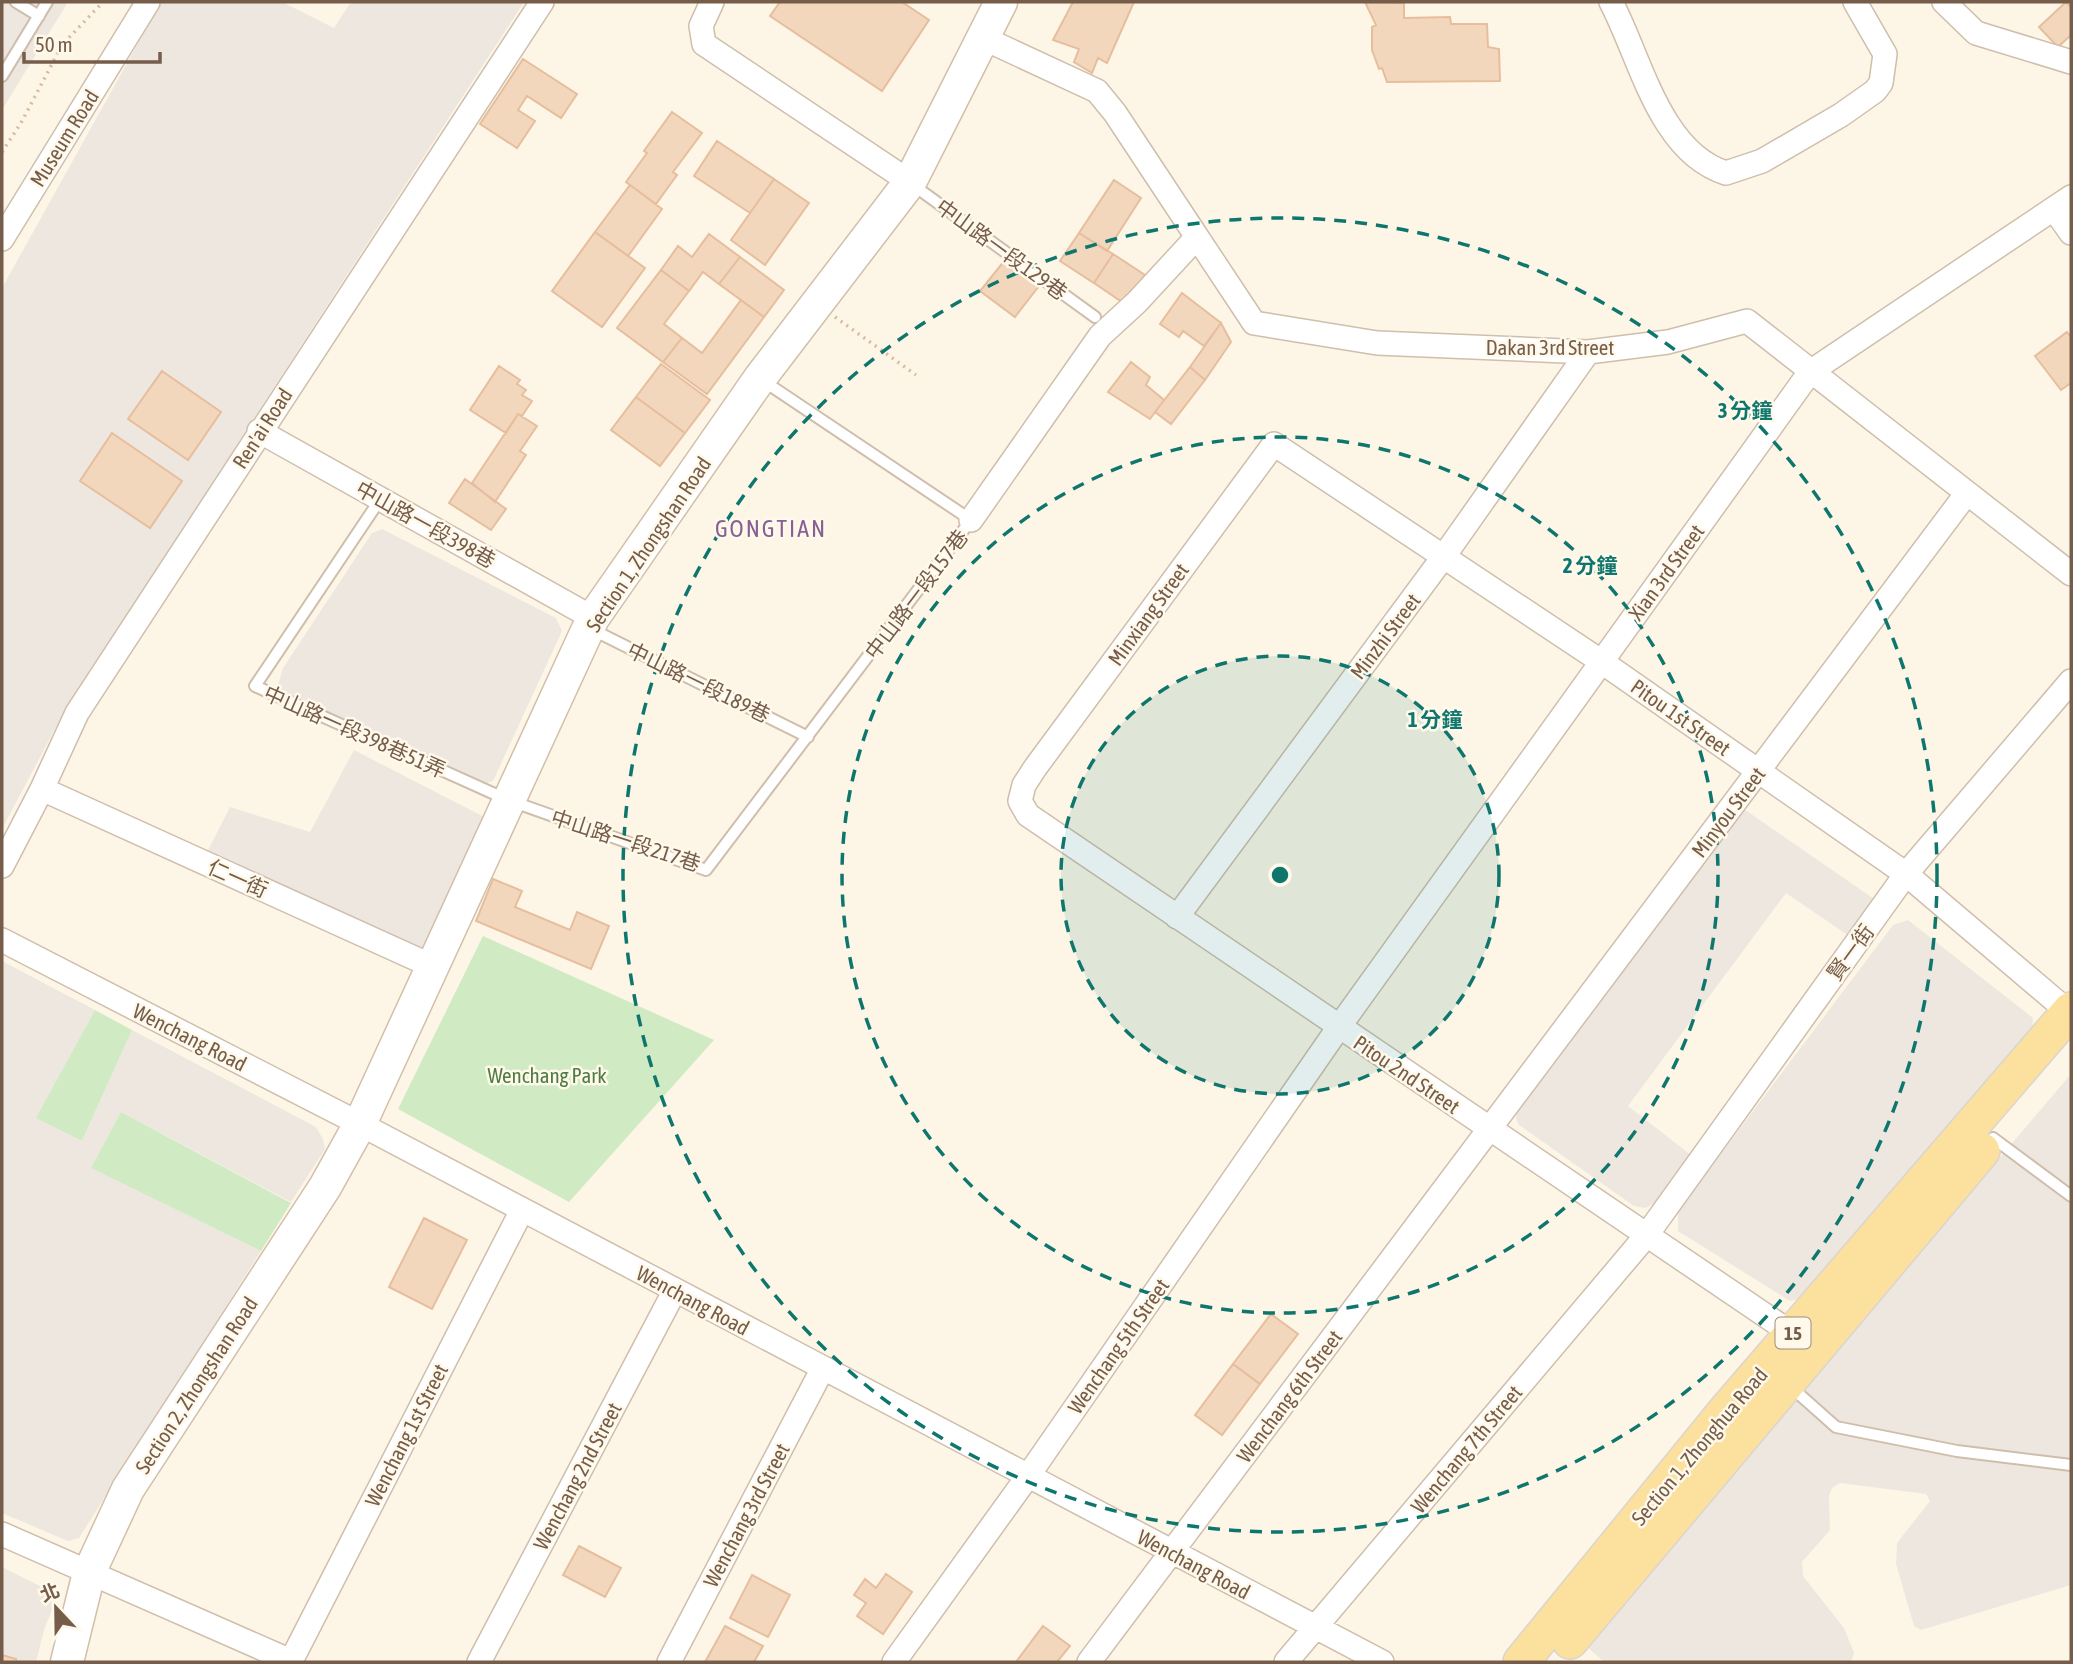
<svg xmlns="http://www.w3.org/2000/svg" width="2073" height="1664" font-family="'Asap Condensed','Noto Sans TC',sans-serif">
  <rect width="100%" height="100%" fill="#fdf6e6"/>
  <path fill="#ede7e0" d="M 2,2 L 68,2 L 2,110 Z
    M 161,2 L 282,2 L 334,28 L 351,2 L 524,2 L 66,708 L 2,829 L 2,288 Z
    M 382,529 L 556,618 L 562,631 L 493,781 L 484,784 L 280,693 L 278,685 L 283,668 L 372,533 Z
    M 354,750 L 490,820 L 425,946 L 412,951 L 203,860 L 230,807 L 310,832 Z
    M 1744,809 L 1877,901 L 1852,938 L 1786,893 L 1628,1106 L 1691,1155 L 1657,1202 L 1645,1208 L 1634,1206 L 1519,1125 L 1516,1119 L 1517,1110 Z
    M 1908,920 L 2033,1018 L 2032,1032 L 1808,1297 L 1790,1301 L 1678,1231 L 1678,1211 L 1893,925 Z
    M 2,961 L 95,1010 L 37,1118 L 82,1141 L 132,1030 L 316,1127 L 323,1139 L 325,1149 L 291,1202 L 121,1112 L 92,1168 L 261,1251 L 79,1538 L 68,1541 L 2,1513 Z
    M 2071,1074 L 2071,1585 L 1921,1630 L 1914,1626 L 1896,1564 L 1897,1543 L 1930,1501 L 1926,1494 L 1840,1483 L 1832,1488 L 1829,1496 L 1830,1530 L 1802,1562 L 1803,1576 L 1844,1628 L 1854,1653 L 1851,1662 L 1604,1662 L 1585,1645 Z
    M 2,1567 L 58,1595 L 44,1630 L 36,1662 L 2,1662 Z"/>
  <path fill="#d0ebc3" d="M 483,936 L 714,1040 L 569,1202 L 398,1109 Z
    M 95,1010 L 132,1030 L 82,1141 L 36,1118 Z
    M 121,1112 L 291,1203 L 261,1251 L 91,1168 Z"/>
  <path fill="#f3d7bd" stroke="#e6be9d" stroke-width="2" d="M 780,2 L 902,2 L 929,20 L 882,91 L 770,16 Z
    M 1073,2 L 1134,2 L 1107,63 L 1098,58 L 1092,73 L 1074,62 L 1079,49 L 1053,40 Z
    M 1365,2 L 1404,3 L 1404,18 L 1450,17 L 1451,24 L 1487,24 L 1488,47 L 1499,49 L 1500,81 L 1387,82 L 1382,68 L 1379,69 L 1372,50 L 1372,27 L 1376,25 Z
    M 2066,2 L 2070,6 L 2071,5 L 2071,35 L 2058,47 L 2039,27 Z
    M 523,59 L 577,94 L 561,118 L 527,96 L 518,110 L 535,121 L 517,148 L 480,124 Z
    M 672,112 L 702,133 L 673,172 L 677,175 L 656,204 L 626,182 L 647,153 L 644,151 Z
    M 717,141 L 774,179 L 750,213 L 694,176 Z
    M 774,179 L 809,203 L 765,265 L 731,240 Z
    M 1114,180 L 1141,198 L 1107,251 L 1079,233 Z
    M 630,185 L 662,209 L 628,256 L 595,232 Z
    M 595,232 L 645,268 L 602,327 L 552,291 Z
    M 1079,233 L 1113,254 L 1094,283 L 1060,261 Z
    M 709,234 L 740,257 L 719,284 L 703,272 L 689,291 L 661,270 L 678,246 L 692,257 Z
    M 1113,254 L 1145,275 L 1125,304 L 1094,283 Z
    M 740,257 L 784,290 L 764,317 L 719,284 Z
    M 1005,260 L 1039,286 L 1015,317 L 980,291 Z
    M 661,270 L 689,291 L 664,324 L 682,338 L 663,362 L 617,328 Z
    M 1182,293 L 1221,323 L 1204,346 L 1183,331 L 1179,337 L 1160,324 Z
    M 741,300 L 764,317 L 707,394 L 663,362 L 682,338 L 702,353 Z
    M 1221,323 L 1231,342 L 1205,380 L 1190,367 Z
    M 2067,332 L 2071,337 L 2071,383 L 2061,390 L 2035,356 Z
    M 1131,362 L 1150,377 L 1146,385 L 1164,400 L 1150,419 L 1108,392 Z
    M 661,364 L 710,400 L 685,433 L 636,397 Z
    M 499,366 L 520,380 L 517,384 L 526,390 L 522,395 L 532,401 L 522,416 L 518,414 L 506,433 L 470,410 Z
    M 1190,367 L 1205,380 L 1171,424 L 1155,412 Z
    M 162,371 L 221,412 L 188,460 L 128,419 Z
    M 636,397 L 685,433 L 660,466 L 611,430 Z
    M 518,414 L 537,426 L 520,451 L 526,455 L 495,502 L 472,483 Z
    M 112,433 L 182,481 L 150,528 L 80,481 Z
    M 465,479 L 506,509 L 491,530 L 449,503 Z
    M 493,879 L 522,891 L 515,907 L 570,930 L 577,912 L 609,926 L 591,969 L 476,921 Z
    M 424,1218 L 467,1240 L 432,1309 L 389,1287 Z
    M 1271,1314 L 1298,1334 L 1260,1384 L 1233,1364 Z
    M 1233,1364 L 1260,1384 L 1222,1435 L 1195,1415 Z
    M 579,1546 L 621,1568 L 605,1597 L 563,1575 Z
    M 886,1574 L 912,1592 L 883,1634 L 857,1616 L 866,1603 L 854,1595 L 865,1579 L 876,1588 Z
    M 752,1575 L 790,1595 L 768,1637 L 730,1618 Z
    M 725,1626 L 763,1646 L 754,1662 L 705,1662 Z
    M 1043,1626 L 1070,1646 L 1057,1662 L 1016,1662 Z
    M 2,1655 L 16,1659 L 16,1662 L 2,1662 Z"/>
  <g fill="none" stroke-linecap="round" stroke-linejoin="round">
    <defs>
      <path id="lane" d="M 16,2 L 39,16
        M 2,76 L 47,2
        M 913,185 L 1095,317
        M 381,498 L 255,686 L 508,800 L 706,870 L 971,520 L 762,380
        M 591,629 L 808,737
        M 1993,1138 L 2071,1196
        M 1791,1387 L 1836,1427 L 1957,1451 L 2071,1465"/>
      <path id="street" d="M 712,2 L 701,26 L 704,44 L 910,182
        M 1611,2 C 1640,56 1659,152 1726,173 L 1762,161 L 1841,115 L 1875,91 L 1881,83 L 1885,54 L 1855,2
        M 1944,2 L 1976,33 L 2071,62
        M 2054,209 L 2071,233
        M 1197,237 L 1254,323 L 1377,343 L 1588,352 L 1668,342 L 1747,321 L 2071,574
        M 2,239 L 148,2
        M 259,431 L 593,618
        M 971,520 L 1100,336 L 1137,302 L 1197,237 L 1115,113 L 1097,91 L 983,38
        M 42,789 L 434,967
        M 2,866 L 42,789 L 77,713 L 542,2
        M 1177,917 L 1444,556 L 1588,352
        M 2,940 L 360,1124 L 1382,1662
        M 1803,1341 L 1028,815 L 1020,801 L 1024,785 L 1035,768 L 1274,444 L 1602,662 L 1906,874 L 2071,1014
        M 2,1534 L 293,1662
        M 291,1661 L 522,1210
        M 479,1662 L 675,1290
        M 669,1662 L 823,1368
        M 894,1662 L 1028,1476 L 1339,1027 L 1810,372 L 2071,197
        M 1089,1662 L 1967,493
        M 1286,1662 L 1646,1236 L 1906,874 L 2071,681"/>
      <path id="secondary" d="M 67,1662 L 89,1573 L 128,1489 L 325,1187 L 360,1124 L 593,618 L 760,378 L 910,182 L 1001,2"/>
      <path id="primary" d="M 1570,1641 L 1982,1151
        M 1521,1662 L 1724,1413 L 2071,1010"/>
    </defs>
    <use href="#lane" stroke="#cfbeac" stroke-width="14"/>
    <use href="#street" stroke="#cfbeac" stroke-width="26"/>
    <use href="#secondary" stroke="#d2bfa9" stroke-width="35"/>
    <use href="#primary" stroke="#dbd5d0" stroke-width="38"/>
    <path stroke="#d8ba9f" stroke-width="3.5" stroke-dasharray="2 5" stroke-linecap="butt" d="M 2,152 L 21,123 L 62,45 L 103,2
      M 835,317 L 916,375"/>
    <use href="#lane" stroke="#fff" stroke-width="10"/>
    <use href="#street" stroke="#fff" stroke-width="23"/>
    <use href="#secondary" stroke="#fff" stroke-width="32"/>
    <use href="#primary" stroke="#fce09d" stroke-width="35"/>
  </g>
  <circle cx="1280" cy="875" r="219" fill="#0f766e" fill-opacity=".12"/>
  <g fill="none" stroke="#0f766e" stroke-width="3.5" stroke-dasharray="12 9">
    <circle cx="1280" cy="875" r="219"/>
    <circle cx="1280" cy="875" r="438"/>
    <circle cx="1280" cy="875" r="657"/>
  </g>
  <g text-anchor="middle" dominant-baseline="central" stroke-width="5" stroke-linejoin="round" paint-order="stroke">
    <rect fill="#fff9ec" stroke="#9f8c7b" stroke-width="2" x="1775.5" y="1317.5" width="35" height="31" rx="5"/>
    <g font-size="19" font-weight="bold" fill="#765d4a">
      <text x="1793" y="1333">15</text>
    </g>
    <g font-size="21" fill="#765d4a" stroke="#fff9ec">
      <text transform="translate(64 138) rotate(-58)">Museum Road</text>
      <text transform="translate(1002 249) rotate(36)">中山路一段129巷</text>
      <text x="1550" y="347">Dakan 3rd Street</text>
      <text transform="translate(262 428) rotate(-57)">Ren'ai Road</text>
      <text transform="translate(426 524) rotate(29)">中山路一段398巷</text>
      <text transform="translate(648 544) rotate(-56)">Section 1, Zhongshan Road</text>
      <text transform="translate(1666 572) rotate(-54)">Xian 3rd Street</text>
      <text transform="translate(916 594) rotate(-53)">中山路一段157巷</text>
      <text transform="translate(1148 614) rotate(-54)">Minxiang Street</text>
      <text transform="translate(1385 636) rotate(-53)">Minzhi Street</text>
      <text transform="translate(699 682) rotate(26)">中山路一段189巷</text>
      <text transform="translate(1681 717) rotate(35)">Pitou 1st Street</text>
      <text transform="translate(355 731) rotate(24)">中山路一段398巷51弄</text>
      <text transform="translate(1728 812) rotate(-53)">Minyou Street</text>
      <text transform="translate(626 840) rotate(18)">中山路一段217巷</text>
      <text transform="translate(238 878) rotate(24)">仁一街</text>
      <text transform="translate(1850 952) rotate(-54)">賢一街</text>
      <text transform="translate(190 1037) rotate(27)">Wenchang Road</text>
      <text transform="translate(1407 1074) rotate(34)">Pitou 2nd Street</text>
      <text transform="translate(693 1300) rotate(28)">Wenchang Road</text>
      <text transform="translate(1118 1346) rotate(-55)">Wenchang 5th Street</text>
      <text transform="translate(196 1385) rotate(-57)">Section 2, Zhongshan Road</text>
      <text transform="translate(1289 1396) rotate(-53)">Wenchang 6th Street</text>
      <text transform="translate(406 1435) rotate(-63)">Wenchang 1st Street</text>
      <text transform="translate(1699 1446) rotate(-50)">Section 1, Zhonghua Road</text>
      <text transform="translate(1466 1449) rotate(-50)">Wenchang 7th Street</text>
      <text transform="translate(577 1476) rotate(-62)">Wenchang 2nd Street</text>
      <text transform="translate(746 1515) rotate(-62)">Wenchang 3rd Street</text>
      <text transform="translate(1194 1564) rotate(28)">Wenchang Road</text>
    </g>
    <g font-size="21" fill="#4e7c42" stroke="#fff9ec">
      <text x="547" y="1075">Wenchang Park</text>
    </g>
    <g font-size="24" letter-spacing="2" fill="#876193" stroke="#fff9ec">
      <text x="771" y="528">GONGTIAN</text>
    </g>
  </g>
  <circle cx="1280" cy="875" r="10" fill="#0f766e" stroke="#fff9ec" stroke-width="3.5"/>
  <g font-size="21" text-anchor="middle" font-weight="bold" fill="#0f766e" stroke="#fff9ec" stroke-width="5" stroke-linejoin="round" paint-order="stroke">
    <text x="1745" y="418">3 分鐘</text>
    <text x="1590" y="573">2 分鐘</text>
    <text x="1435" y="727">1 分鐘</text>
  </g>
  <rect width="2073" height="1664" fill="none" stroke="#765d4a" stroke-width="7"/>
  <g transform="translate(56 1608) rotate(338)" stroke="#fff9ec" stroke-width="5" paint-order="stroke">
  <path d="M0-5L12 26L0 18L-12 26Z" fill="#765d4a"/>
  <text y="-10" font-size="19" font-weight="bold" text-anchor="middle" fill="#765d4a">北</text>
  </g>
  <path d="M24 52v10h136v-10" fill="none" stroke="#765d4a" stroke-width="3.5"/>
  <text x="35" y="52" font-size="21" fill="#765d4a" stroke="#fff9ec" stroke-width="5" paint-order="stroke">50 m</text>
</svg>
